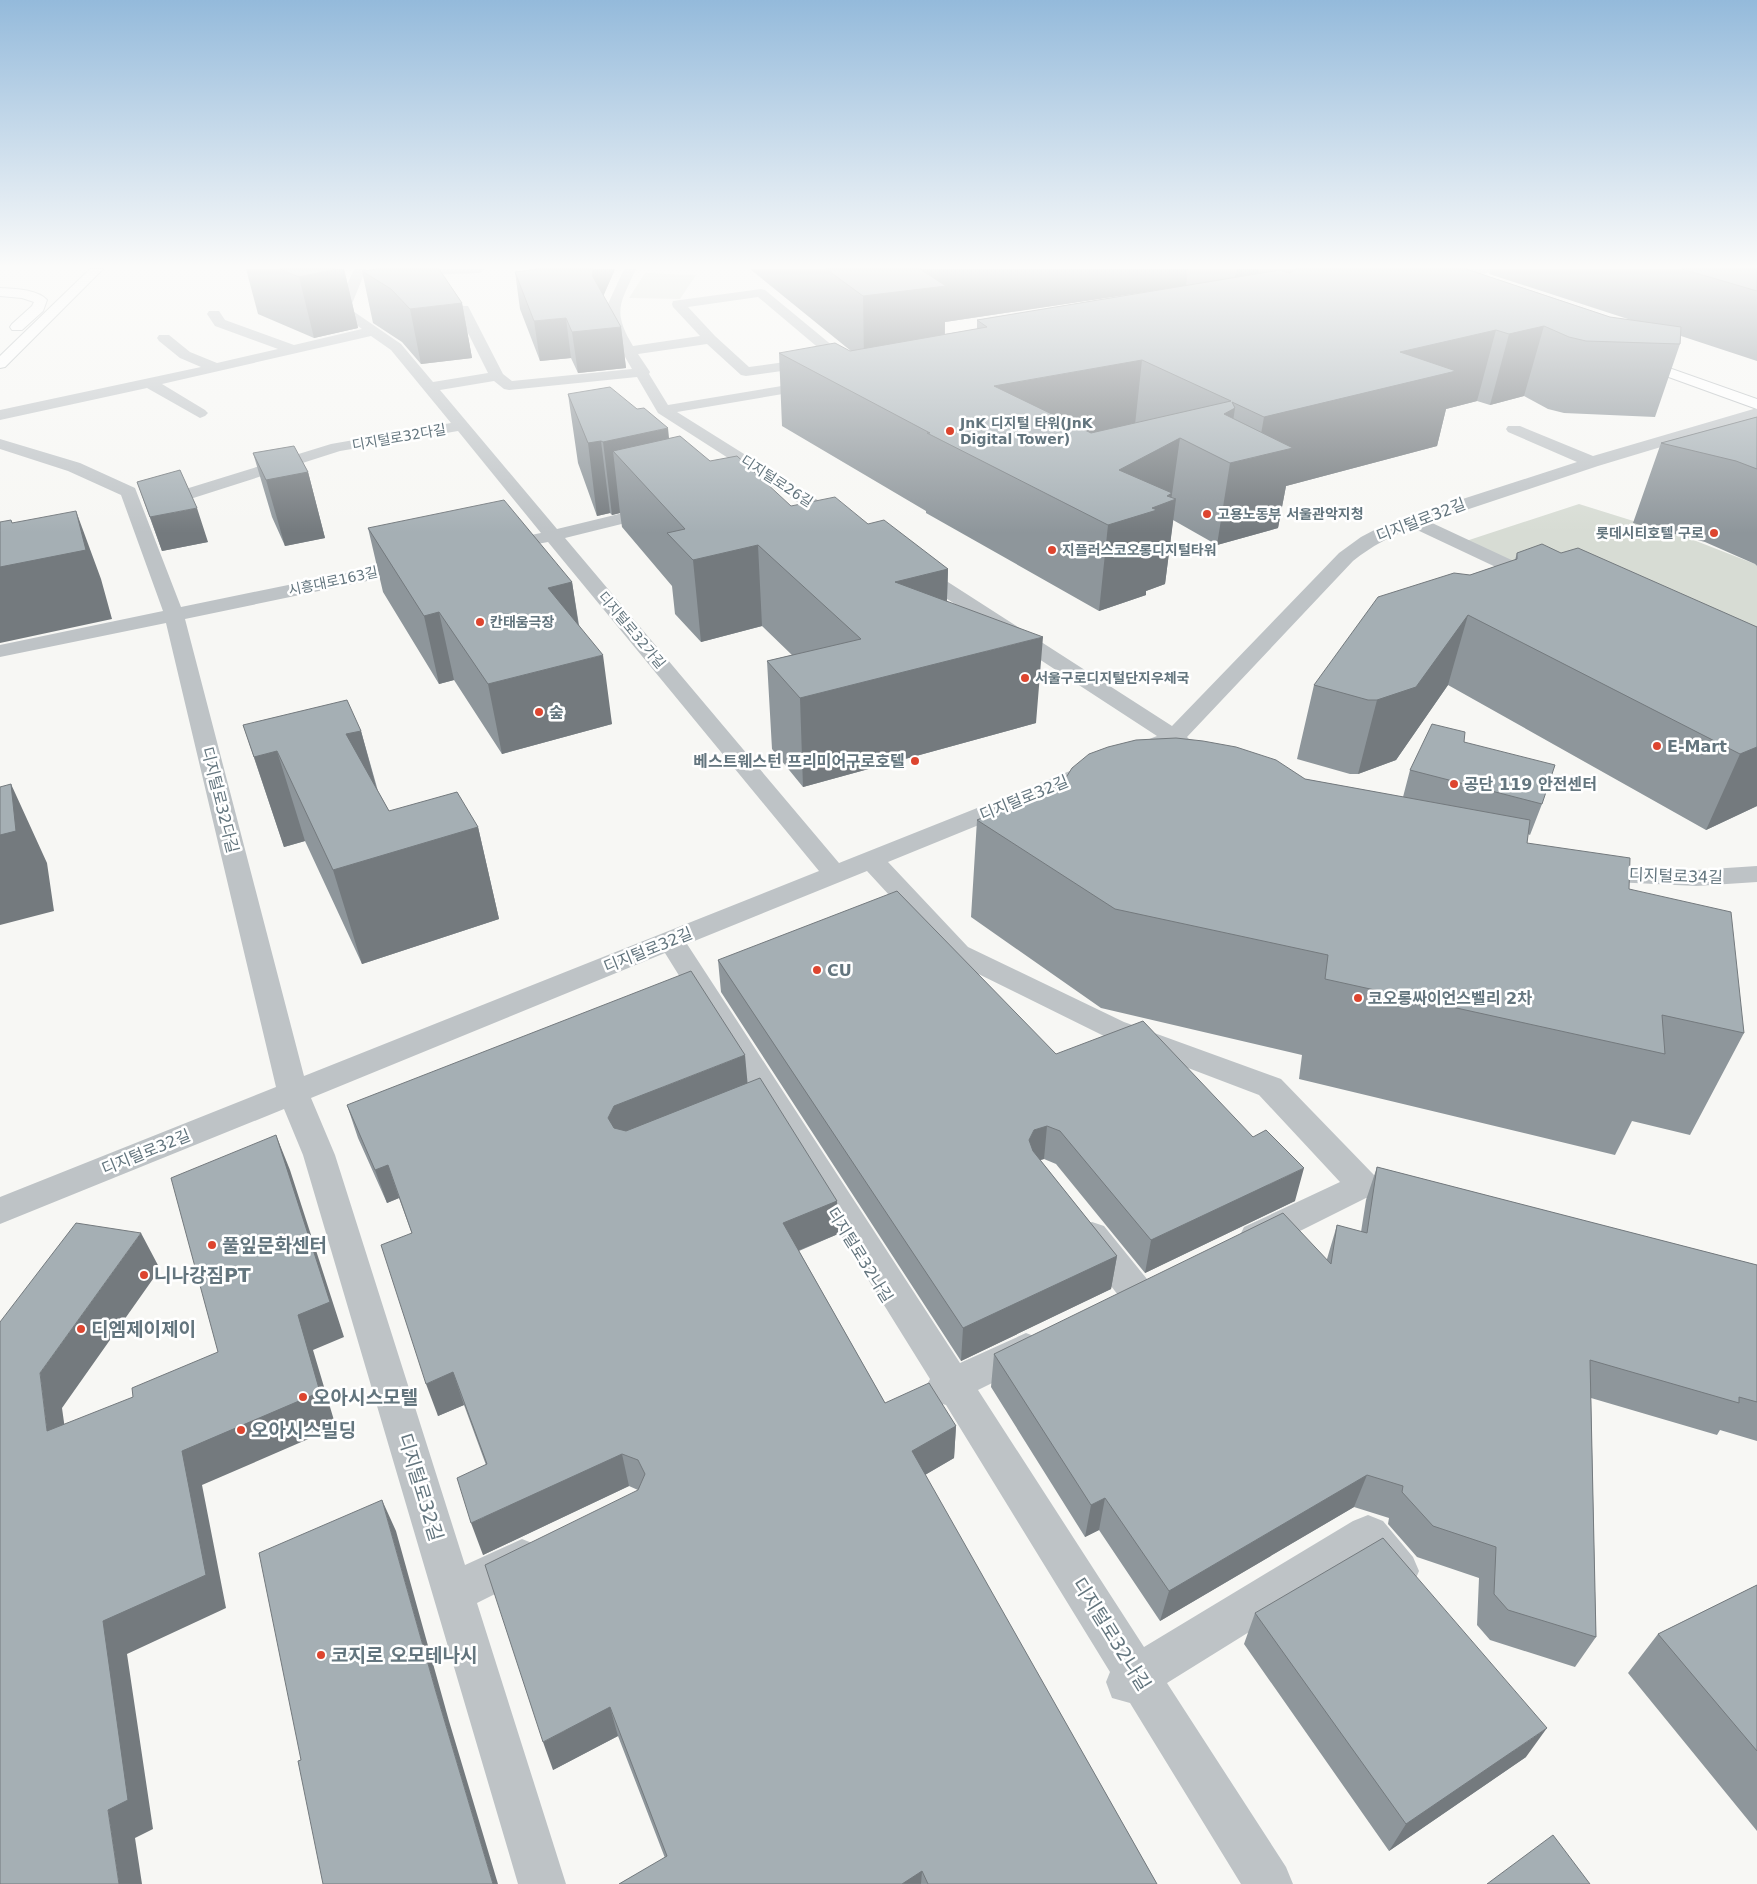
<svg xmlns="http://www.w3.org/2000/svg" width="1757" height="1884" font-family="'DejaVu Sans','Noto Sans KR',sans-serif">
  <rect width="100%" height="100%" fill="#f7f7f4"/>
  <path fill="#d7dcd4" d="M 645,273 L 696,275 L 680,299 L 629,298 Z
    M 1579,504 L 1691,539 L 1755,564 L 1757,566 L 1757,634 L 1702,656 L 1460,543 Z"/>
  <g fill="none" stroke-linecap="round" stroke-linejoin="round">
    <defs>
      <path id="major" d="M 90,269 L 103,269 L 5,367 L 0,368 L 0,356 Z
        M 0,288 C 14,289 37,289 47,300 L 43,311 L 22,330 L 12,330 L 10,327 L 12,324 L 32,306 L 34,302 L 22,298 L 0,296 Z
        M 1635,356 L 1757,399 L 1757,409 L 1630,363 L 1628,360 L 1630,357 Z"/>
    </defs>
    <use href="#major" stroke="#b2b8bb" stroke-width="2"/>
    <path fill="#bec3c6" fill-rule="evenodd" d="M 354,269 L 366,269 L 350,309 L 401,344 L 433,382 L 488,373 L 458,313 L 423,312 L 421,309 L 428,305 L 468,306 L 503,374 L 512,381 L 632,369 L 609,329 L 607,306 L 624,269 L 636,269 C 620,304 612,311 633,346 L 700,336 L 673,307 L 672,304 L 673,301 L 761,289 L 765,290 L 845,356 L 847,359 L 845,362 L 840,363 L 746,376 L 741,375 L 707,344 L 638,354 L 650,372 L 649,374 L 668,405 L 818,380 L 823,381 L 825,384 L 823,387 L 818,388 L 677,412 L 848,519 L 851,523 L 848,527 L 842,528 L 836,527 L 658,413 L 637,377 L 509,390 L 504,389 L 494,381 L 440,390 L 557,529 L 656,505 L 662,506 L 665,510 L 662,514 L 565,538 L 839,863 L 1090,763 L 1098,761 L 1106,763 L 1110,768 L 1106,773 L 888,862 L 968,947 L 1124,1022 L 1281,1079 L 1374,1175 L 1419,1187 L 1424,1196 L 1419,1205 L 1407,1209 L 1366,1198 L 1268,1247 L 1256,1251 L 1244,1247 L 1239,1237 L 1244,1227 L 1340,1182 L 1259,1095 L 1104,1036 L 948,959 L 867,871 L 687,944 L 960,1363 L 1026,1333 L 1039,1338 L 1044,1349 L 1039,1360 L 978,1390 L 1144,1647 L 1353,1521 L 1368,1515 L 1383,1521 L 1413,1557 L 1419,1571 L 1413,1585 L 1398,1591 L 1383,1585 L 1363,1561 L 1167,1683 L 1286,1867 L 1293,1884 L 1241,1884 L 1130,1703 L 1112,1698 L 1106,1682 L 1110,1672 L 946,1405 L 931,1401 L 925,1389 L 930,1379 L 665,953 L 311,1098 L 335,1155 L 465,1565 L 522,1539 L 537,1545 L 543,1559 L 537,1573 L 477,1603 L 566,1884 L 518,1884 L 303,1155 L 284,1109 L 0,1224 L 0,1197 L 276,1087 L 166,623 L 0,657 L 0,645 L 163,611 L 121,495 L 68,471 L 0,449 L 0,439 L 80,463 L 135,488 L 181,607 L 415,559 L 422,561 L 424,565 L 422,569 L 415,571 L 185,619 L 304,1076 L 819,871 L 548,542 L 537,544 L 531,543 L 528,539 L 531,535 L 541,533 L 458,431 L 340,451 L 162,508 L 156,509 L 150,508 L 147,504 L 150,500 L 331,444 L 451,423 L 391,350 L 371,336 L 162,384 L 205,410 L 208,413 L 205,416 L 200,418 L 147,388 L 0,420 L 0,410 L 201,367 L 180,358 L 159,341 L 157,338 L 159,335 L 169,335 L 190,352 L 217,363 L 278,349 L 215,326 L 207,314 L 209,311 L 219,311 L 225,320 L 294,345 L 362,329 L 336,310 ZM 758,297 L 828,356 L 749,367 L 715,336 L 688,307 Z
      M 403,269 L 486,269 L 480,273 L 399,276 L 397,273 Z
      M 1467,269 L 1493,269 L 1487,273 L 1437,283 L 1431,279 L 1433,276 Z
      M 1757,408 L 1757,418 L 1598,466 L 1430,522 L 1546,576 L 1549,580 L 1546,584 L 1539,586 L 1532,584 L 1413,528 C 1390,536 1372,546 1353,561 L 1187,737 L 1197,747 L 1193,752 C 1183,754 1178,753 1171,746 C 1157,752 1144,761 1129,757 L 1125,752 L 1129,747 L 1157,736 L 909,574 L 906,570 L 909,566 L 916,564 L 923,566 L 1172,726 L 1339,553 L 1361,537 L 1380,527 L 1407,517 L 1577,462 L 1508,432 L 1506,429 L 1508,426 L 1520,426 L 1593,456 Z
      M 1594,865 L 1696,870 L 1757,866 L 1757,882 L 1696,886 L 1594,881 L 1585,879 L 1581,873 L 1585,867 Z
      M 1092,1222 L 1104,1226 L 1151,1284 L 1156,1294 L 1151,1304 L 1138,1309 L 1125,1304 L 1080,1246 L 1075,1236 L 1080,1226 Z"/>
    <use href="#major" fill="#fff" fill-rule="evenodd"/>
  </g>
  <path fill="#8e969b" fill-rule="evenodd" d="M 246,269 L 344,269 L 358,328 L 314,338 L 258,314 Z
    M 615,269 L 603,296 L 621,327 L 626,368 L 578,373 L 571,358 L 540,361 L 520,309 L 515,272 Z
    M 750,269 L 1466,269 L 1610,317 L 1634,321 L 1489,274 L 1491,269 L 1757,269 L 1757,361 L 1681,336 L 1680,344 L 1655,417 L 1564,413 L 1548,409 L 1524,396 L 1490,405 L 1477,401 L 1446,409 L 1437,446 L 1286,486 L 1278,528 L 1217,545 L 1173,520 L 1165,584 L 1146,591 L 1146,595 L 1099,611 L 926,513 L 926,511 L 782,426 L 779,353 L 851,351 ZM 1171,288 L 977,320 L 977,329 L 945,334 L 945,322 Z
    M 362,271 L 462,303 L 472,358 L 421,364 L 402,342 L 373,323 Z
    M 568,394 L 669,438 L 791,506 L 868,524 L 948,569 L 947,601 L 1036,723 L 803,787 L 772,749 L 767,661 L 792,655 L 762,626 L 701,642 L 675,614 L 672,586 L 622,527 L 620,513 L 612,515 L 610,513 L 597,516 L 578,463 Z
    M 1757,417 L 1757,566 L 1755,564 L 1705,542 L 1633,523 L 1661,443 Z
    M 253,453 L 308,472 L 325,538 L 285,546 L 272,517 Z
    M 137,482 L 208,542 L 162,551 Z
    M 368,528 L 572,582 L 579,625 L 612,724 L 502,754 L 454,680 L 439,684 L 383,592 Z
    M 1517,553 L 1561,553 L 1757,627 L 1757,806 L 1706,830 L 1448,685 L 1396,760 L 1358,774 L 1350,774 L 1297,759 L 1314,685 L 1470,575 L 1515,560 Z
    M 243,725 L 361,731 L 378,791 L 389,811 L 478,827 L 499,919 L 362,964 L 305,841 L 284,847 Z
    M 1464,742 L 1542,804 L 1530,835 L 1528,834 L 1527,843 L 1629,889 L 1744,1033 L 1690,1135 L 1632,1121 L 1615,1155 L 1299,1079 L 1302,1055 L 1101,1008 L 971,917 L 977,820 L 1305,779 L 1403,797 L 1410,770 Z
    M 718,960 L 1056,1054 L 1295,1201 L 1145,1273 L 1056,1164 L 1044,1159 L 1040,1160 L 1117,1256 L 1111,1289 L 961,1361 L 721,992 Z
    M 748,1083 L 837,1201 L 838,1234 L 799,1251 L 885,1403 L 956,1426 L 954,1458 L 925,1475 L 1157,1884 L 619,1884 L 665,1858 L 618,1736 L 553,1770 L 638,1490 L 629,1486 L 483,1555 L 486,1465 L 464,1405 L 438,1416 L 412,1234 L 399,1198 L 387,1203 L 358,1138 L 347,1105 Z
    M 1377,1167 L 1757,1265 L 1757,1441 L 1720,1430 L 1717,1435 L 1591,1398 L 1596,1637 L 1575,1667 L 1490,1640 L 1477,1625 L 1479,1578 L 1417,1557 L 1388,1524 L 1389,1518 L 1354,1507 L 1160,1621 L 1099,1530 L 1085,1537 L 991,1387 L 994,1354 L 1327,1259 L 1337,1225 L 1361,1232 L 1366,1200 Z
    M 1757,1585 L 1757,1831 L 1628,1673 L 1658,1634 Z
    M 1255,1613 L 1526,1757 L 1389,1851 L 1244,1644 Z"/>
  <path fill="#747a7e" d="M 336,269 L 344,269 L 358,328 L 314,338 L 299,277 Z
    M 594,269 L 615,269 L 596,313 L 592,275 Z
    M 914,269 L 1188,269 L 1186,286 L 945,322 L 944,350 L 864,361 L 863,296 Z
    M 1236,269 L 1259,269 L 1254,303 L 1230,307 Z
    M 462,303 L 472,358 L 421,364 L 410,309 Z
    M 566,318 L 571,358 L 540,361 L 534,321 Z
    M 1544,326 L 1524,396 L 1490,405 L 1509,334 Z
    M 621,327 L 626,368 L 578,373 L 572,332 Z
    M 1496,330 L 1477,401 L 1446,409 L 1437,446 L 1286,486 L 1278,528 L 1217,545 L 1230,463 L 1257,457 L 1264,417 L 1400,352 Z
    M 1142,360 L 1134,434 L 990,462 L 994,386 Z
    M 1235,408 L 1227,462 L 1224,414 Z
    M 668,428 L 675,499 L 613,451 L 620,513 L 612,515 L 603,442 Z
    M 1180,438 L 1171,501 L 1176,499 L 1165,584 L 1146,591 L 1146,595 L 1099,611 L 1108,525 L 1119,470 Z
    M 601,441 L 610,513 L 597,516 L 588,443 Z
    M 308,472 L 325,538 L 285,546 L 266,480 Z
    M 197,508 L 208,542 L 162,551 L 150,517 Z
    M 76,511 L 101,579 L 112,619 L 0,643 L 0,567 L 12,523 L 11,520 L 28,561 Z
    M 758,545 L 762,626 L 701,642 L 693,560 Z
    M 948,569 L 945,652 L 895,582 Z
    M 572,582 L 582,649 L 548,588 Z
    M 439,612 L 454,680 L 439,684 L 424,616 Z
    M 1468,615 L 1448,685 L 1396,760 L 1358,774 L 1377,700 Z
    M 1043,637 L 1036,723 L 803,787 L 800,698 Z
    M 603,655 L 612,724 L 502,754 L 488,684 Z
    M 361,731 L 385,820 L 346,734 Z
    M 1757,747 L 1757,806 L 1706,830 L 1740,754 Z
    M 277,751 L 305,841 L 284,847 L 254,757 Z
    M 11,784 L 47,863 L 54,911 L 0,925 L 0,835 Z
    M 478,827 L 499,919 L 362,964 L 333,870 Z
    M 745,1055 L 748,1088 L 619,1139 L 608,1118 L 614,1106 Z
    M 1047,1126 L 1044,1159 L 1030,1163 L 1029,1140 L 1034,1130 Z
    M 276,1135 L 290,1170 L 344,1337 L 313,1350 L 336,1427 L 202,1485 L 226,1608 L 127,1654 L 153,1829 L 135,1838 L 142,1884 L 119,1884 L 108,1810 L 103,1621 L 182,1451 L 298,1315 Z
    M 388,1165 L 399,1198 L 387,1203 L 375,1170 Z
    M 1304,1168 L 1295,1201 L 1145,1273 L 1151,1240 Z
    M 837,1201 L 838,1234 L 785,1256 L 783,1223 Z
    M 141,1233 L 160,1269 L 62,1408 L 70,1465 L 47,1431 L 40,1373 Z
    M 1117,1256 L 1111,1289 L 961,1361 L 963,1328 Z
    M 453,1372 L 464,1405 L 438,1416 L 426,1384 Z
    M 956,1426 L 954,1458 L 911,1483 L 912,1451 Z
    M 622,1454 L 629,1486 L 483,1555 L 471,1523 Z
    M 1367,1475 L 1354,1507 L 1160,1621 L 1169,1591 Z
    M 1105,1498 L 1099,1530 L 1085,1537 L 1091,1505 Z
    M 382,1500 L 396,1531 L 449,1721 L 498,1884 L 493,1884 L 436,1692 Z
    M 610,1707 L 618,1736 L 553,1770 L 543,1742 Z
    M 1547,1728 L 1526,1757 L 1389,1851 L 1406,1824 Z
    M 922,1871 L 921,1884 L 902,1884 Z"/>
  <path fill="#a5afb4" stroke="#747a7e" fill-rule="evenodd" d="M 280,269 L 336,269 L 299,277 Z
    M 378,269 L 439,269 L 462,303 L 410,309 L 391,289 L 362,271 Z
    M 539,269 L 594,269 L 592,275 L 621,327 L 572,332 L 566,318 L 534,321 L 515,272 Z
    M 826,269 L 920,269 L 946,286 L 863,296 Z
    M 1296,269 L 1466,269 L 1610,317 L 1681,327 L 1680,344 L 1586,341 L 1569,337 L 1544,326 L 1509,334 L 1496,330 L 1400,352 L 1456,371 L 1264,417 L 1232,402 L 1235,408 L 1224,414 L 1293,448 L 1230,463 L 1180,438 L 1119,470 L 1172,493 L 1167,496 L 1176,499 L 1152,508 L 1157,510 L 1108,525 L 927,433 L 930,433 L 779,353 L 835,343 L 850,351 L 987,327 L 977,320 L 1280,270 L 1290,273 ZM 1142,360 L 1231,401 L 1091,433 L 994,386 Z
    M 1682,269 L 1757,269 L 1757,291 Z
    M 610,387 L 637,409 L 644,408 L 668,428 L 603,442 L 601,441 L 588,443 L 568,394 Z
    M 1757,417 L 1757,469 L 1736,461 L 1661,443 Z
    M 680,436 L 710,461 L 737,456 L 791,506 L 835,497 L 868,524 L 884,520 L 948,569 L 895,582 L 1043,637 L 800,698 L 767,661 L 861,639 L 758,545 L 693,560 L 667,533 L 685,529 L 613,451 Z
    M 294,446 L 308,472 L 266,480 L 253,453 Z
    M 180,470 L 197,508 L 150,517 L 137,482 Z
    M 504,500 L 572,582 L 548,588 L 603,655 L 488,684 L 439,612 L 424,616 L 368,528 Z
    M 76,511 L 86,550 L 0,567 L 0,522 L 11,520 L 12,523 Z
    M 1542,544 L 1561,553 L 1578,548 L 1757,627 L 1757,747 L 1740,754 L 1468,615 L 1416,687 L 1377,700 L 1368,700 L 1314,685 L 1378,597 L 1454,573 L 1470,575 L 1517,559 L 1517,553 Z
    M 347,700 L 361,731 L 346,734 L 389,811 L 457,792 L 478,827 L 333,870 L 277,751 L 254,757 L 243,725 Z
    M 1432,724 L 1465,732 L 1464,742 L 1555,765 L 1542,804 L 1410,770 Z
    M 1176,738 L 1203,741 L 1236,747 L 1276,760 L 1305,779 L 1530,820 L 1527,843 L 1630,858 L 1629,889 L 1731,912 L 1744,1033 L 1662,1015 L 1665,1054 L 1325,979 L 1328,955 L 1115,909 L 977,820 L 1062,784 L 1072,768 L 1089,754 L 1108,747 L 1136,740 Z
    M 11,784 L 16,831 L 0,835 L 0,787 Z
    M 897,891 L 1056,1054 L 1143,1021 L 1253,1137 L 1266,1130 L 1304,1168 L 1151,1240 L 1060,1131 L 1047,1126 L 1034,1130 L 1029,1140 L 1033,1151 L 1117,1256 L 963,1328 L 718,960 Z
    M 691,971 L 745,1055 L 614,1106 L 608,1118 L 614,1128 L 626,1131 L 760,1078 L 837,1201 L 783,1223 L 885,1403 L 929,1383 L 956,1426 L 912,1451 L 1157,1884 L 928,1884 L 922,1871 L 902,1884 L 619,1884 L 667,1856 L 610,1707 L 543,1742 L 485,1565 L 638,1490 L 645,1474 L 638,1460 L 622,1454 L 471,1523 L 457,1478 L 487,1464 L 453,1372 L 426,1384 L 381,1245 L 412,1233 L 388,1165 L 375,1170 L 347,1105 Z
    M 276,1135 L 330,1302 L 298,1315 L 320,1392 L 182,1451 L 206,1575 L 103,1621 L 128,1800 L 108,1810 L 119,1884 L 0,1884 L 0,1322 L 76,1223 L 141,1233 L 40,1373 L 47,1431 L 133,1397 L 132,1388 L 218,1352 L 171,1178 Z
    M 1377,1167 L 1757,1265 L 1757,1402 L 1739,1397 L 1739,1403 L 1590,1360 L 1596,1637 L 1508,1610 L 1494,1594 L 1496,1547 L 1433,1526 L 1402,1492 L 1403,1486 L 1367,1475 L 1169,1591 L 1105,1498 L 1091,1505 L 994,1354 L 1283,1213 L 1331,1264 L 1337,1225 L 1367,1233 Z
    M 382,1500 L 436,1692 L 493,1884 L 323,1884 L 298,1761 L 301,1760 L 259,1553 Z
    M 1383,1538 L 1547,1728 L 1406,1824 L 1255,1613 Z
    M 1757,1585 L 1757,1751 L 1658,1634 Z
    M 1553,1835 L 1590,1884 L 1487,1884 Z"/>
  <linearGradient id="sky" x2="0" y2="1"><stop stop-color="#94badb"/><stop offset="0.5" stop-color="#fbfbfa"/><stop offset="1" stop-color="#fbfbfa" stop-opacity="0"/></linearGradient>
  <rect width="1757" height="533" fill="url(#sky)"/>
  <g fill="#dd452f" stroke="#fff" stroke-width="2">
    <circle cx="950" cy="431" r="5"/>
    <circle cx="1207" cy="514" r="5"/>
    <circle cx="1714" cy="533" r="5"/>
    <circle cx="1052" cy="550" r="5"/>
    <circle cx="480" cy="622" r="5"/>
    <circle cx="1025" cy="678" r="5"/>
    <circle cx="539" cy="712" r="5"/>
    <circle cx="1657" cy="746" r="5"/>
    <circle cx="915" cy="761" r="5"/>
    <circle cx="1454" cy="784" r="5"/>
    <circle cx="817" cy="970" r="5"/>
    <circle cx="1358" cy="998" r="5"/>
    <circle cx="212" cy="1245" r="5"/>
    <circle cx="144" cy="1275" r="5"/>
    <circle cx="81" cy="1329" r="5"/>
    <circle cx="303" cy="1397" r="5"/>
    <circle cx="241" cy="1430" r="5"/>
    <circle cx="321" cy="1655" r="5"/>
  </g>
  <g text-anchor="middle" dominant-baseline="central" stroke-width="5" stroke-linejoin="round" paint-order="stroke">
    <g font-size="14" font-weight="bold" fill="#63757e" stroke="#fff" text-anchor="start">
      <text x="960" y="423">JnK 디지털 타워(JnK<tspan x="960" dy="16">Digital Tower)</tspan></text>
      <text x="1217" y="514">고용노동부 서울관악지청</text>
      <text x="1704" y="533" text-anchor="end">롯데시티호텔 구로</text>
      <text x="1062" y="550">지플러스코오롱디지털타워</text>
      <text x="490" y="622">칸태움극장</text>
      <text x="1035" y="678">서울구로디지털단지우체국</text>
    </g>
    <g font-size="14" fill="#63757e" stroke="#fff">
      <text transform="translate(399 437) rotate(-10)">디지털로32다길</text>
      <text transform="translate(777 481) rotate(33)">디지털로26길</text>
      <text transform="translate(333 581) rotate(-12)">시흥대로163길</text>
      <text transform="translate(632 630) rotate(50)">디지털로32가길</text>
    </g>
    <g font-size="16" fill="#63757e" stroke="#fff">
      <text transform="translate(1421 520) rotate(-21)">디지털로32길</text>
      <text transform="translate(1024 798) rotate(-22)">디지털로32길</text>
      <text transform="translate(220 800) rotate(76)">디지털로32다길</text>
      <text transform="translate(1676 876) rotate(2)">디지털로34길</text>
      <text transform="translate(648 950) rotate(-22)">디지털로32길</text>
      <text transform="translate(146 1152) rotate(-22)">디지털로32길</text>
      <text transform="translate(860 1255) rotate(58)">디지털로32나길</text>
    </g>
    <g font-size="16" font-weight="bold" fill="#63757e" stroke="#fff" text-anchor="start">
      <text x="549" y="712">숲</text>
      <text x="1667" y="746">E-Mart</text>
      <text x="905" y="761" text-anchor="end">베스트웨스턴 프리미어구로호텔</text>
      <text x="1464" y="784">공단 119 안전센터</text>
      <text x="827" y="970">CU</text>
      <text x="1368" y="998">코오롱싸이언스벨리 2차</text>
    </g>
    <g font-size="19" font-weight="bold" fill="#63757e" stroke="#fff" text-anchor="start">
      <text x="222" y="1245">풀잎문화센터</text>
      <text x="154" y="1275">니나강짐PT</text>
      <text x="91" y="1329">디엠제이제이</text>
      <text x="313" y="1397">오아시스모텔</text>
      <text x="251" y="1430">오아시스빌딩</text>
      <text x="331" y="1655">코지로 오모테나시</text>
    </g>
    <g font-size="19" fill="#63757e" stroke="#fff">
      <text transform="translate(421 1487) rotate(73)">디지털로32길</text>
      <text transform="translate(1112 1634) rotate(58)">디지털로32나길</text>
    </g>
  </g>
</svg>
